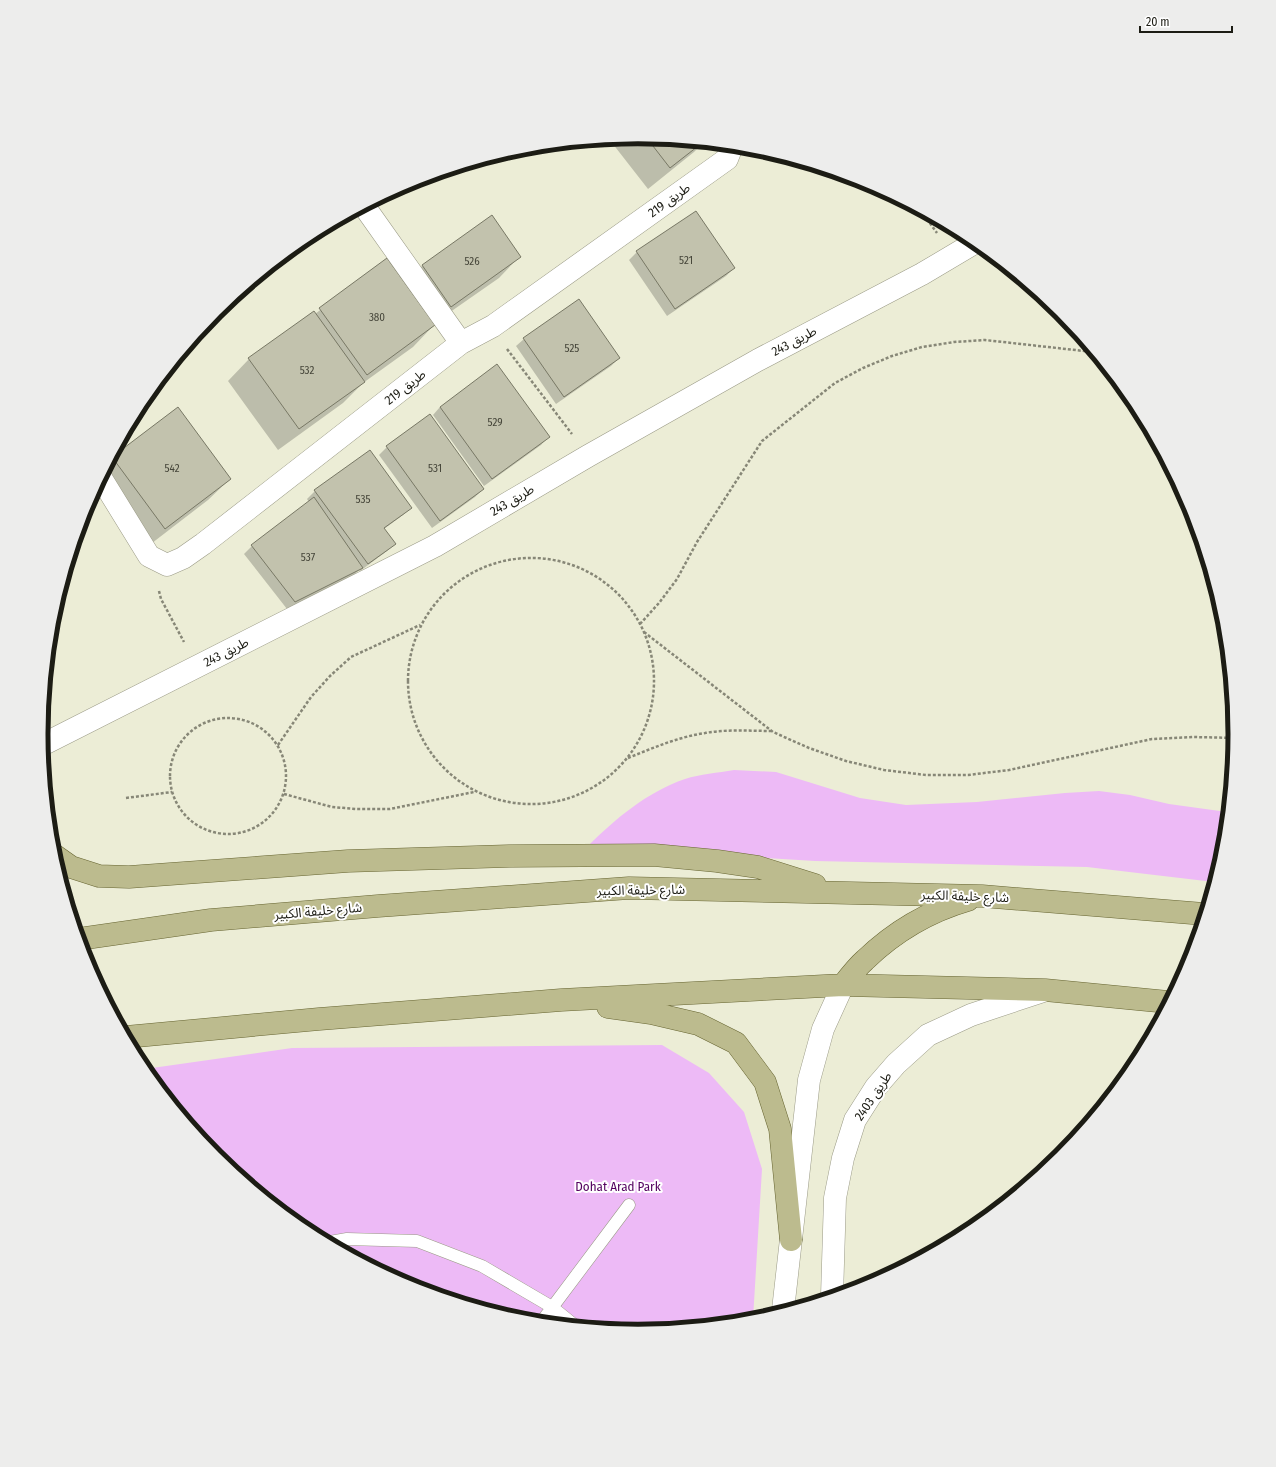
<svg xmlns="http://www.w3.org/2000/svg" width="1276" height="1467" font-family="'Fira Sans Condensed','Noto Sans Arabic',sans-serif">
  <rect width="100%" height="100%" fill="#ecedd6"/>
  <path fill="#edbaf6" d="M 734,770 L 776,772 L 860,798 L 906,805 L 977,802 L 1065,793 L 1099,791 L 1130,795 L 1169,804 L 1227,812 L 1223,850 L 1214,882 L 1087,867 L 815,861 L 587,847 C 615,819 647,792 685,779 C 700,774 718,773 734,770 Z
    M 662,1045 L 709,1073 L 744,1112 L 762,1169 L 753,1319 L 638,1330 L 521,1319 L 409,1285 L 306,1230 L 216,1155 L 145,1069 L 292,1048 Z"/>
  <path fill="#0003" d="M 638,137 L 703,143 L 694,152 L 648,189 L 609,139 Z
    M 492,217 L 520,256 L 499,278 L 433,324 L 434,325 L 413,347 L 363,383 L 343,403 L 278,450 L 228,381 L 249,359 L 315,314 L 387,259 L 404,284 L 422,266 Z
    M 637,252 L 734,268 L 726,276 L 667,316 L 629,260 Z
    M 524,339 L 619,358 L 611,366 L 556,404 L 516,346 Z
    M 440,407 L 548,437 L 541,445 L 484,486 L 433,415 Z
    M 177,409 L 230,479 L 208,500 L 143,550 L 96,487 L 112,458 Z
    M 387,447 L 483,489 L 475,497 L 432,528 L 379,455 Z
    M 370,452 L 411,508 L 403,515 L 384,529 L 395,544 L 387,551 L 360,571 L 359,570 L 354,575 L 287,609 L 244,554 L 252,546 L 309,502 L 307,499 L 315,491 Z"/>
  <path fill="#c2c2ad" stroke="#787865" d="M 646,137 L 702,143 L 670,168 Z
    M 696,211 L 735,268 L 675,309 L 636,251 Z
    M 492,215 L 521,257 L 451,307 L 422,265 Z
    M 387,258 L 435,325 L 367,375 L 319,308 Z
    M 579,299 L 620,358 L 564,397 L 523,338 Z
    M 314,311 L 365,382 L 299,429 L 248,358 Z
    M 497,364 L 550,437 L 492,479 L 440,407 Z
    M 178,407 L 231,479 L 165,529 L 112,457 Z
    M 430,414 L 484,489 L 440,521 L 386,446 Z
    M 370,450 L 412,508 L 384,528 L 396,544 L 368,564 L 314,490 Z
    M 314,497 L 363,568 L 295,602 L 251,545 Z"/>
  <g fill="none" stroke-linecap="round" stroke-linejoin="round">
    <defs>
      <path id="service" d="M 330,1242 L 347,1239 L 417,1241 L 482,1266 L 552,1307 L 573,1324
        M 542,1321 L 629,1205"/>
      <path id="minor" d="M 364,206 L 461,343
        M 101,478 L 149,556 L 167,565 L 183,558 L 203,544 L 461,343 L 493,326 L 727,159 L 732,146
        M 42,745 L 435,546 L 588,456 L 758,360 L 922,274 L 976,242"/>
      <path id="secondary" d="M 832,1296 L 835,1198 L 843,1158 L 855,1120 L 876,1087 L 896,1064 L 928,1035 L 971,1015 L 1043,991
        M 783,1310 L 809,1080 L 823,1029 L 843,985"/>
      <path id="primary" d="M 54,855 L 71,867 L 99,876 L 129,877 L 348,861 L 509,856 L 654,855 L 717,861 L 758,867 L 815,885
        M 79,939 L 211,920 L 378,906 L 629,888 L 982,896 L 1204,914
        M 843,985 C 850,976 857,967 865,960 C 894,932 930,911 968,900
        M 608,1007 L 651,1013 L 698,1024 L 736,1043 L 765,1082 L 780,1129 L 791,1240
        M 126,1037 L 319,1019 L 561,1000 L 843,985 L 1045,990 L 1168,1002"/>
    </defs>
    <use href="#service" stroke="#9a9a86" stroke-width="13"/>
    <use href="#minor" stroke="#9a9a86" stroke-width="23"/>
    <use href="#secondary" stroke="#9a9a86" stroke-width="23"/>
    <use href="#primary" stroke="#676532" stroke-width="23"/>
    <path stroke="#878777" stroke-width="2.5" stroke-dasharray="3 2" stroke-linecap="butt" d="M 921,211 L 937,233
      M 507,349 L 572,434
      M408 681a123 123 0 1 1 246 0a123 123 0 1 1-246 0Z
      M 159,591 L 161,599 L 184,642
      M 640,624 L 659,603 L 677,579 L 697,542 L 762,441 L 835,383 L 863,368 L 892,356 L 922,347 L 954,342 L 985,340 L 1093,352
      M 644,632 L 773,732 L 809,748 L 846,761 L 884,770 L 926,775 L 968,775 L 1009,770 L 1152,739 L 1194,737 L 1235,738
      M170 776a58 58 0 1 1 116 0a58 58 0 1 1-116 0Z
      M 278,745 L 311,697 L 330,676 L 351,657 L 420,625
      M 628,758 C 653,748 678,737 705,733 C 727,729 750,731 773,731
      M 284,794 L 332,807 L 356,809 L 390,809 L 474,792
      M 126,798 L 172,792"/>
    <use href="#service" stroke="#fff" stroke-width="12"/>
    <use href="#minor" stroke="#fff" stroke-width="22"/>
    <use href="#secondary" stroke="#fff" stroke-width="22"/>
    <use href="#primary" stroke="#bcbb8e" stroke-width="22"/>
  </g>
  <g text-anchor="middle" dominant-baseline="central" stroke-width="4" stroke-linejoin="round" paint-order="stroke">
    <g font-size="11" fill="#46463a">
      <text x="686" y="260">521</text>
      <text x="472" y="261">526</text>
      <text x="377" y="317">380</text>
      <text x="572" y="348">525</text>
      <text x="307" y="370">532</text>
      <text x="495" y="422">529</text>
      <text x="172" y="468">542</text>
      <text x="435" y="468">531</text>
      <text x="363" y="499">535</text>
      <text x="308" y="557">537</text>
    </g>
    <g font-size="13" fill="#1c1c14" stroke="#fff">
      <text transform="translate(669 200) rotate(-36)">طريق 219</text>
      <text transform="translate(794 341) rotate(-28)">طريق 243</text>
      <text transform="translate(405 387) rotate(-38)">طريق 219</text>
      <text transform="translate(512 500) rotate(-31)">طريق 243</text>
      <text transform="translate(226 652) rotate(-27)">طريق 243</text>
      <text transform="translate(641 890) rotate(-1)">شارع خليفة الكبير</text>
      <text transform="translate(965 896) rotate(2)">شارع خليفة الكبير</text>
      <text transform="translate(318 911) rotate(-5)">شارع خليفة الكبير</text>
      <text transform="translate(873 1096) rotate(-56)">طريق 2403</text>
    </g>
    <g font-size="13" fill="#53005f" stroke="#fff">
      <text x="618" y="1186">Dohat Arad Park</text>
    </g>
  </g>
  <path d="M0 0H1276V1467H0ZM48 734a590 590 0 1 1 1180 0a590 590 0 1 1-1180 0Z" fill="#ededec" fill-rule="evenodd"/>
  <path fill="none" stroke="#1c1c14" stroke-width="5" d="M48 734a590 590 0 1 1 1180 0a590 590 0 1 1-1180 0Z"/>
  <path d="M1140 26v6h92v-6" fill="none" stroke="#1c1c14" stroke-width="2"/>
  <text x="1146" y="26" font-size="12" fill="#1c1c14" stroke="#ffffff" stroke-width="3" paint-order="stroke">20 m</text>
</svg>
